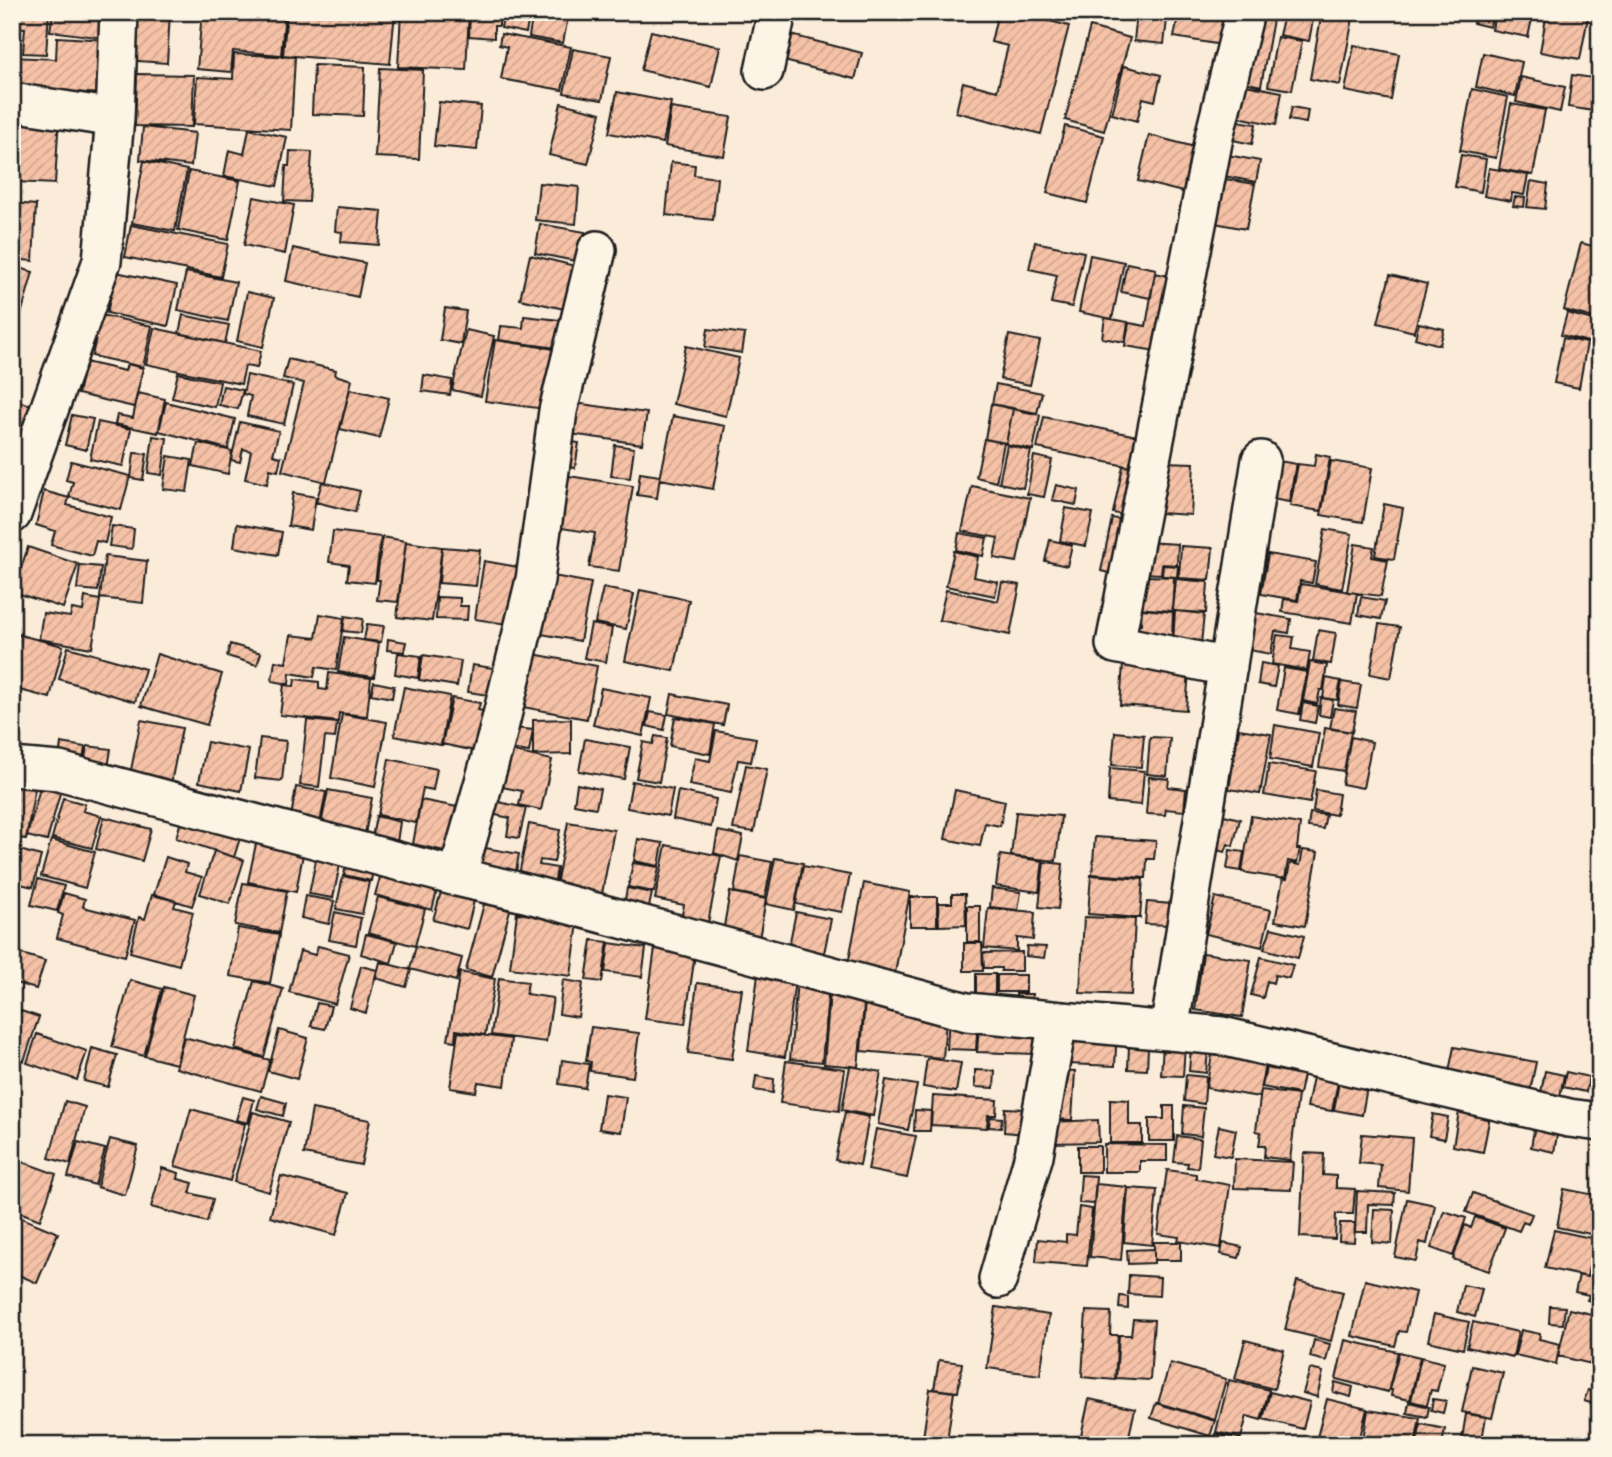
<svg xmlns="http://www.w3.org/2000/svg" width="1612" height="1457" font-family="Mynerve,sans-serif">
  <defs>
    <pattern id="building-hatch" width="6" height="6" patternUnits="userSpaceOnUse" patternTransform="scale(1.75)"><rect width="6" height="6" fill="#f6c2a7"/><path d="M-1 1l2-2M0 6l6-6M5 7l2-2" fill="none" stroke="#d2a68f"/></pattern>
  </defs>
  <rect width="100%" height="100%" fill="#fbebd9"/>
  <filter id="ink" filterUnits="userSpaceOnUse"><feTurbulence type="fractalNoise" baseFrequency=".0143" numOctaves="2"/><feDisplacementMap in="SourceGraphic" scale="14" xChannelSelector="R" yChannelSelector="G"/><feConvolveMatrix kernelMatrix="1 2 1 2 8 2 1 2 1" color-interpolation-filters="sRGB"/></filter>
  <g filter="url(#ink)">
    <path fill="url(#building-hatch)" stroke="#1c1c1c" stroke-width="2" d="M 12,12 L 49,12 L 46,54 L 23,53 L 25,28 L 12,27 Z
      M 53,12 L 107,12 L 104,38 L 50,31 Z
      M 125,12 L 170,12 L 167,63 L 123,60 Z
      M 202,12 L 285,12 L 281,55 L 233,51 L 231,72 L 197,69 Z
      M 287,12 L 395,12 L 390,64 L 283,55 Z
      M 401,12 L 469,12 L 466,70 L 398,67 Z
      M 470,12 L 499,12 L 499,26 L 494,26 L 494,38 L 469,36 Z
      M 504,12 L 530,12 L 526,33 L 501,28 Z
      M 533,12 L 569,12 L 563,43 L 529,37 Z
      M 998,12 L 1015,12 L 1069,26 L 1041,134 L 956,112 L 963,82 L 997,91 L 1008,46 L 991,42 Z
      M 1047,12 L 1089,12 L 1087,22 Z
      M 1137,12 L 1168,12 L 1164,44 L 1134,41 Z
      M 1179,12 L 1234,12 L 1228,46 L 1174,37 Z
      M 1253,12 L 1274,14 L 1261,86 L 1240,81 Z
      M 1322,12 L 1353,18 L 1340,85 L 1310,79 Z
      M 1475,12 L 1493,12 L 1490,27 L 1473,23 Z
      M 1495,12 L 1532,19 L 1528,37 L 1492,30 Z
      M 1547,12 L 1589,12 L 1580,59 L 1540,52 Z
      M 1284,15 L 1313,20 L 1309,41 L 1279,35 Z
      M 1090,27 L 1130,38 L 1104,131 L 1065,120 Z
      M 651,31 L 720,47 L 711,87 L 641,70 Z
      M 501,34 L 571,47 L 562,90 L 501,79 L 507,47 L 499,45 Z
      M 791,35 L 862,53 L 855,79 L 784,61 Z
      M 57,37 L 108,40 L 105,94 L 12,89 L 12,57 L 56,59 Z
      M 1277,37 L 1302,41 L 1292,90 L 1268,86 Z
      M 1354,45 L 1399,54 L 1391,100 L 1345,91 Z
      M 573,49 L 611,56 L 602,100 L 564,93 Z
      M 1483,53 L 1522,62 L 1515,96 L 1476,87 Z
      M 234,54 L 295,57 L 291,130 L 194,124 L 197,77 L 233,79 Z
      M 314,65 L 365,67 L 363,116 L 312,114 Z
      M 1124,66 L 1161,75 L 1155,101 L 1143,98 L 1137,121 L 1112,114 Z
      M 380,68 L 423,70 L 419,159 L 375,157 Z
      M 137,74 L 194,75 L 192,127 L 135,126 Z
      M 1572,75 L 1600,79 L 1600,112 L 1568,107 Z
      M 1521,77 L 1565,87 L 1560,112 L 1516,102 Z
      M 1240,84 L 1282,92 L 1276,125 L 1234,116 Z
      M 1472,89 L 1508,97 L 1496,158 L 1460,151 Z
      M 617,92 L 671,102 L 663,143 L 609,133 Z
      M 439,102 L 481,106 L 477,150 L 434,146 Z
      M 561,103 L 601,113 L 588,164 L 549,155 Z
      M 1511,104 L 1545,110 L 1533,175 L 1499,169 Z
      M 12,107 L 19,108 L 15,170 L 12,169 Z
      M 1292,107 L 1308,110 L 1306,123 L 1289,120 Z
      M 671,108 L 731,117 L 724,156 L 665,146 Z
      M 21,112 L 59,115 L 55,184 L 16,182 Z
      M 1232,120 L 1256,124 L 1252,144 L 1228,139 Z
      M 1065,126 L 1104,136 L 1087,203 L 1047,193 Z
      M 143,127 L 195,133 L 191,166 L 140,160 Z
      M 249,129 L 287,137 L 277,186 L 224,176 L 229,150 L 244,154 Z
      M 1149,135 L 1206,150 L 1195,195 L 1138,181 Z
      M 290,151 L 312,152 L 309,202 L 284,201 L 286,166 L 289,166 Z
      M 1222,154 L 1260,161 L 1256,182 L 1218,175 Z
      M 1461,155 L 1486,159 L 1481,192 L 1455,187 Z
      M 144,161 L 187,170 L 175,231 L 132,223 Z
      M 671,162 L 695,165 L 694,175 L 717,178 L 713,220 L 666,215 Z
      M 1489,168 L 1528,175 L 1524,195 L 1512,193 L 1511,201 L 1484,196 Z
      M 189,171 L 240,181 L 228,240 L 178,230 Z
      M 1219,178 L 1255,184 L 1246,229 L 1210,222 Z
      M 1531,181 L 1548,184 L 1545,209 L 1527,207 Z
      M 539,183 L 579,187 L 576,224 L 535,220 Z
      M 254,197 L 294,205 L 285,254 L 244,245 Z
      M 1515,197 L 1525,198 L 1524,207 L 1513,206 Z
      M 12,203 L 36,205 L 33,261 L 12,259 Z
      M 337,207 L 382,211 L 379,245 L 341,242 L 342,232 L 335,231 Z
      M 540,224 L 585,232 L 580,262 L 535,253 Z
      M 131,225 L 228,244 L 221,277 L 125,257 Z
      M 1035,242 L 1084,252 L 1072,307 L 1051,303 L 1057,275 L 1029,269 Z
      M 1581,243 L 1600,248 L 1600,296 L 1594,318 L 1564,310 Z
      M 293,248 L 365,263 L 358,297 L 286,281 Z
      M 530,255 L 583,268 L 573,311 L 520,299 Z
      M 1090,255 L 1124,262 L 1112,319 L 1079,312 Z
      M 1127,263 L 1156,269 L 1150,298 L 1121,292 Z
      M 13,266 L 33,272 L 16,332 L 12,331 Z
      M 116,272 L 177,285 L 168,326 L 107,313 Z
      M 186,272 L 236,282 L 228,321 L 178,310 Z
      M 1155,273 L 1178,278 L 1163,352 L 1125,346 L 1129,323 L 1146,326 Z
      M 1390,275 L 1427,284 L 1414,332 L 1378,323 Z
      M 247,292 L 274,298 L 263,347 L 237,341 Z
      M 445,308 L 466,311 L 461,344 L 440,340 Z
      M 1567,313 L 1600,322 L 1600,345 L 1561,335 Z
      M 101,315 L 152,326 L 143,367 L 92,356 Z
      M 183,315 L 229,325 L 225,343 L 179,333 Z
      M 524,316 L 568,321 L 564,349 L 499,340 L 501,326 L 523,328 Z
      M 1105,318 L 1128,322 L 1125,342 L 1102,338 Z
      M 1419,323 L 1444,329 L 1440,345 L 1415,338 Z
      M 154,328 L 261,351 L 257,368 L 245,366 L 241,384 L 146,364 Z
      M 708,329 L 745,334 L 742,353 L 705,347 Z
      M 466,330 L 494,336 L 481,396 L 452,390 Z
      M 1009,335 L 1040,341 L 1030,385 L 1000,379 Z
      M 1563,338 L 1587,343 L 1579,388 L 1554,383 Z
      M 495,340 L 561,350 L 552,410 L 485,401 Z
      M 686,346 L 739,358 L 726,416 L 673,404 Z
      M 288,359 L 336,370 L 335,375 L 352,380 L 326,482 L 282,471 L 304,383 L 283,378 Z
      M 85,362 L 125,371 L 127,364 L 143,368 L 134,407 L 78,394 Z
      M 178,373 L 220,382 L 215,407 L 172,398 Z
      M 247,375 L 293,385 L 284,424 L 247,416 L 251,396 L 243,394 Z
      M 424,375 L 452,380 L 450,395 L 422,391 Z
      M 996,384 L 1042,393 L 1037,413 L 992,404 Z
      M 223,386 L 243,390 L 238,409 L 219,405 Z
      M 350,389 L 389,398 L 379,438 L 340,429 Z
      M 138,393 L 165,399 L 158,433 L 115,424 L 117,415 L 133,418 Z
      M 16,401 L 40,407 L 32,432 L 12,426 L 12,412 Z
      M 166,402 L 235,419 L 228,449 L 159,431 Z
      M 567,402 L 647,413 L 642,444 L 563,433 Z
      M 991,404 L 1013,409 L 1006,443 L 985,439 Z
      M 1013,409 L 1040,415 L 1033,450 L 1006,444 Z
      M 72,415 L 93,419 L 86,450 L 65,445 Z
      M 673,416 L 725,426 L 713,489 L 660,479 Z
      M 1044,417 L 1147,438 L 1141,469 L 1037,448 Z
      M 98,422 L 131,429 L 123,466 L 90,459 Z
      M 240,422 L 279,431 L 273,455 L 281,457 L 278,471 L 270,469 L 267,484 L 245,479 L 251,451 L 243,449 L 240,462 L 231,460 Z
      M 12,431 L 34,437 L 12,477 Z
      M 153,436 L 167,438 L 162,475 L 148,473 Z
      M 984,439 L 1004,443 L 996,482 L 976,477 Z
      M 560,440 L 579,443 L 575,468 L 556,466 Z
      M 198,443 L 232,451 L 228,474 L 193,466 Z
      M 615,445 L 634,448 L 630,478 L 611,476 Z
      M 1007,445 L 1031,451 L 1023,488 L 999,483 Z
      M 134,453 L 147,454 L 143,480 L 131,478 Z
      M 1316,454 L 1330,457 L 1321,511 L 1290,506 L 1298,464 L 1314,466 Z
      M 168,456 L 192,460 L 187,492 L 163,489 Z
      M 1034,456 L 1052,460 L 1044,497 L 1027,494 Z
      M 71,461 L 130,476 L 121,510 L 69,497 L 73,482 L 66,480 Z
      M 1279,461 L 1296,464 L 1289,502 L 1272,499 Z
      M 1331,461 L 1372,468 L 1363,522 L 1321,515 Z
      M 1162,462 L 1194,463 L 1191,515 L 1159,513 Z
      M 1123,466 L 1142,469 L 1132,517 L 1113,513 Z
      M 640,473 L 660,476 L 657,498 L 637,495 Z
      M 556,474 L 633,486 L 619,571 L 589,567 L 595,533 L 548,526 Z
      M 322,482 L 360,491 L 355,512 L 316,502 Z
      M 1056,485 L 1079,490 L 1076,505 L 1052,500 Z
      M 972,486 L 1030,498 L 1017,562 L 994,558 L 998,538 L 962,531 Z
      M 44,491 L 69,498 L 67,505 L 111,517 L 105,543 L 96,541 L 92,556 L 51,545 L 55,531 L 36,525 Z
      M 293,493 L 316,497 L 311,530 L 288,526 Z
      M 1384,504 L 1403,508 L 1394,559 L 1375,556 Z
      M 1066,508 L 1093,513 L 1086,546 L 1060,541 Z
      M 1112,518 L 1136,523 L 1125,577 L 1101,571 Z
      M 237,524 L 282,532 L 278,555 L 234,547 Z
      M 112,526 L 134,529 L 132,549 L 109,546 Z
      M 1325,529 L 1352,534 L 1342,589 L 1315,584 Z
      M 333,531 L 381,537 L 375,583 L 347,580 L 349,565 L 329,562 Z
      M 959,533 L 987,538 L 983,556 L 956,550 Z
      M 382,537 L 406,541 L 398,602 L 377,600 L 380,580 L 377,580 Z
      M 1050,540 L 1072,545 L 1067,566 L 1045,561 Z
      M 406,542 L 442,547 L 432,621 L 397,617 Z
      M 1145,542 L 1178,544 L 1177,565 L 1162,564 L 1161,574 L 1143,573 Z
      M 1355,544 L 1374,547 L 1372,557 L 1388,560 L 1381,596 L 1347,592 Z
      M 1181,546 L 1213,548 L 1210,580 L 1179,578 Z
      M 28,547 L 78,564 L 63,608 L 13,592 Z
      M 442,547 L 480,550 L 476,586 L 439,583 Z
      M 954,551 L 978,557 L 974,577 L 998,582 L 995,596 L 946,586 Z
      M 1268,554 L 1316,562 L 1312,583 L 1300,581 L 1297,600 L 1261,594 Z
      M 105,556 L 147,561 L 143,603 L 100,598 Z
      M 484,561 L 529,569 L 520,626 L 475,619 Z
      M 80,565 L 101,567 L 98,591 L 77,589 Z
      M 1163,565 L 1178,566 L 1177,577 L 1162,576 Z
      M 548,575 L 591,583 L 580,641 L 536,633 Z
      M 1145,576 L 1174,577 L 1172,611 L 1137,608 Z
      M 1176,579 L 1208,582 L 1206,613 L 1173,611 Z
      M 1002,582 L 1020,585 L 1010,635 L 939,620 L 946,590 L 998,601 Z
      M 1301,584 L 1357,593 L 1352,623 L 1282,612 L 1284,599 L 1298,601 Z
      M 603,588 L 634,594 L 626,629 L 595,623 Z
      M 640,590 L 689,600 L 674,671 L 625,661 Z
      M 85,597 L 100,600 L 92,648 L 39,639 L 43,613 L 70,617 L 72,609 L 83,611 Z
      M 437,597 L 460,598 L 460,606 L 468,606 L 467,620 L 436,619 Z
      M 1361,597 L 1385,601 L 1381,619 L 1358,615 Z
      M 1142,609 L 1173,612 L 1172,638 L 1131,635 L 1132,624 L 1141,624 Z
      M 1175,611 L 1204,614 L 1201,644 L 1173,642 Z
      M 1256,613 L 1291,619 L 1289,633 L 1275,631 L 1271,654 L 1249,650 Z
      M 320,614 L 344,618 L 336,670 L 316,667 L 314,677 L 290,673 L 289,684 L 272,681 L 275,661 L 286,663 L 291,635 L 316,638 Z
      M 345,616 L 363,619 L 361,633 L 343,631 Z
      M 367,624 L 384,626 L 381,642 L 364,640 Z
      M 591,624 L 612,628 L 606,662 L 584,658 Z
      M 1379,624 L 1400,627 L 1391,678 L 1370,674 Z
      M 1318,630 L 1336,633 L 1331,664 L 1313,661 Z
      M 12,633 L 63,646 L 50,698 L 12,688 Z
      M 1277,635 L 1294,637 L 1292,649 L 1310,652 L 1307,670 L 1272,664 Z
      M 344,637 L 379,643 L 374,677 L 338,672 Z
      M 388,639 L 406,642 L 404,652 L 387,650 Z
      M 230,644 L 261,653 L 257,665 L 227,656 Z
      M 68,647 L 145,669 L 135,702 L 59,679 Z
      M 398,653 L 421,656 L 418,678 L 395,674 Z
      M 157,654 L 222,674 L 207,725 L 141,706 Z
      M 533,654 L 597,666 L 587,719 L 523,707 Z
      M 423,655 L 461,661 L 457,686 L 419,680 Z
      M 1310,662 L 1327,665 L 1323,690 L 1320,690 L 1317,704 L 1303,701 Z
      M 1261,663 L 1278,666 L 1274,687 L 1258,684 Z
      M 1123,664 L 1189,670 L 1186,710 L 1120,705 Z
      M 472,665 L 507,670 L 502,697 L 468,692 Z
      M 1284,668 L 1307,672 L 1299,714 L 1277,710 Z
      M 329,673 L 371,678 L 367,716 L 339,713 L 338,722 L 280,715 L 284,685 L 294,686 L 295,679 L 319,682 L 319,689 L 327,690 Z
      M 1326,678 L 1341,681 L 1337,700 L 1323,698 Z
      M 374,682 L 394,686 L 392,698 L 371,694 Z
      M 1342,682 L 1361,685 L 1357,708 L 1338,705 Z
      M 404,687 L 450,696 L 441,745 L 394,736 Z
      M 601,688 L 651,698 L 643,736 L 593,725 Z
      M 672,694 L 727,705 L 723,725 L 668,714 Z
      M 452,698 L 480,703 L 478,710 L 497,714 L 489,754 L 442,744 Z
      M 1321,698 L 1333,700 L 1330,717 L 1319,715 Z
      M 1303,703 L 1318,706 L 1315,723 L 1300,720 Z
      M 1334,708 L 1356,711 L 1352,732 L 1330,728 Z
      M 650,712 L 667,715 L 664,730 L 647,726 Z
      M 342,714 L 387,722 L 375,787 L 331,778 Z
      M 675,717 L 715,724 L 710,754 L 670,746 Z
      M 571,719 L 571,754 L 533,755 L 533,720 Z
      M 141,720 L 182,728 L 170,788 L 129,780 Z
      M 307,720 L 337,723 L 335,738 L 325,737 L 319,787 L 300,785 Z
      M 1275,725 L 1319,733 L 1313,767 L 1270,759 Z
      M 514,728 L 533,730 L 529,752 L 510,749 Z
      M 1325,728 L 1351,732 L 1344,771 L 1319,767 Z
      M 1239,729 L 1271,734 L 1260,794 L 1229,789 Z
      M 716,731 L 756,738 L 751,762 L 738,760 L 731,793 L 689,785 L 695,758 L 710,761 Z
      M 1115,732 L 1144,735 L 1141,767 L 1112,765 Z
      M 655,736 L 667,738 L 659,782 L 636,778 L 643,742 L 653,744 Z
      M 1150,737 L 1170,738 L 1167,776 L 1147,774 Z
      M 1351,737 L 1372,742 L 1363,788 L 1342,784 Z
      M 260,738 L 286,741 L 282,781 L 255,778 Z
      M 585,739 L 630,747 L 624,779 L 579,771 Z
      M 207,742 L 249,750 L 241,791 L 199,782 Z
      M 61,743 L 85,747 L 82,768 L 58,765 Z
      M 87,746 L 111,749 L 107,774 L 83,770 Z
      M 505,750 L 552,760 L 541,810 L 519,805 L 522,791 L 497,786 Z
      M 389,759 L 437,769 L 433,790 L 423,788 L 416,823 L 378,815 Z
      M 1269,764 L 1316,771 L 1310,803 L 1264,795 Z
      M 746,765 L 767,769 L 754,832 L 733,829 Z
      M 1110,768 L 1144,771 L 1141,805 L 1108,802 Z
      M 1149,777 L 1169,779 L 1168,787 L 1186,789 L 1184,811 L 1166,809 L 1165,815 L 1146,814 Z
      M 632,781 L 673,789 L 668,816 L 627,808 Z
      M 12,784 L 35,788 L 26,839 L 12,837 Z
      M 577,784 L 600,789 L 596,808 L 574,804 Z
      M 296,787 L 326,792 L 320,823 L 291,817 Z
      M 40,788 L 60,793 L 47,841 L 27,836 Z
      M 328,790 L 372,798 L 365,834 L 321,825 Z
      M 955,790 L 1005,801 L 1000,826 L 985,823 L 980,846 L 945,839 Z
      M 1316,790 L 1339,794 L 1336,815 L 1313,811 Z
      M 678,791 L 716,799 L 711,827 L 673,819 Z
      M 63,798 L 85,804 L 83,811 L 101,816 L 92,848 L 52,838 Z
      M 421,800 L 468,809 L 458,854 L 413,844 Z
      M 494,801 L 526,808 L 519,838 L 507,836 L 510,818 L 491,814 Z
      M 1016,812 L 1061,816 L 1056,861 L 1011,856 Z
      M 1216,813 L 1240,819 L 1233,846 L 1228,844 L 1225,852 L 1208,848 Z
      M 1310,813 L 1326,815 L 1323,829 L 1308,827 Z
      M 183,814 L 242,832 L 234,857 L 176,838 Z
      M 376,816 L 400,822 L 397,842 L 372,838 Z
      M 1251,816 L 1300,824 L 1297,849 L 1300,849 L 1297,863 L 1288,861 L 1285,879 L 1242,872 Z
      M 104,817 L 151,829 L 142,861 L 96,849 Z
      M 568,822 L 614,830 L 602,894 L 556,885 Z
      M 529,824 L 560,830 L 554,862 L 540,860 L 539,865 L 557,868 L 553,892 L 517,885 Z
      M 718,831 L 743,836 L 738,861 L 714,853 Z
      M 1095,837 L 1156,841 L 1154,859 L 1147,859 L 1146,878 L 1092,874 Z
      M 257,839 L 304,849 L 296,892 L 248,882 Z
      M 638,839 L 663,843 L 659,866 L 634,861 Z
      M 51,840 L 95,852 L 85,888 L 41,876 Z
      M 666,845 L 721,856 L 708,923 L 681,919 L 684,905 L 655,899 Z
      M 474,846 L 519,854 L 514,883 L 468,875 Z
      M 12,848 L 41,856 L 33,887 L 12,882 Z
      M 1230,850 L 1244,852 L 1241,871 L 1227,869 Z
      M 1303,850 L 1318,852 L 1305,926 L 1275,921 L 1283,878 L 1287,879 L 1290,863 L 1300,865 Z
      M 214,851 L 244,860 L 230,904 L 200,894 Z
      M 317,855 L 341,860 L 333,898 L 309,894 Z
      M 1000,855 L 1043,861 L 1039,892 L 996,886 Z
      M 740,856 L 772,862 L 765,898 L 734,892 Z
      M 166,857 L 187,864 L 185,872 L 202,877 L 192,906 L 154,894 Z
      M 347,858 L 374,863 L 371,881 L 344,875 Z
      M 775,858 L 803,863 L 794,910 L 766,904 Z
      M 385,860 L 441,875 L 432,910 L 375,895 Z
      M 1044,862 L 1063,864 L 1058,909 L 1039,907 Z
      M 633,863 L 659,867 L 654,892 L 628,887 Z
      M 803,866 L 850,875 L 842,912 L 796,904 Z
      M 1091,875 L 1143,879 L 1140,918 L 1088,914 Z
      M 343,876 L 369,882 L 362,914 L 336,909 Z
      M 38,879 L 64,886 L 57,911 L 31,905 Z
      M 243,883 L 287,891 L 279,933 L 235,925 Z
      M 864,883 L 910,892 L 895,973 L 848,964 Z
      M 627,888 L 652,893 L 647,916 L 623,911 Z
      M 992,888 L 1021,892 L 1018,910 L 990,907 Z
      M 441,892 L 474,901 L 467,929 L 433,920 Z
      M 730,892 L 766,899 L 759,939 L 723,932 Z
      M 64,893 L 85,899 L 83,907 L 135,920 L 125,956 L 57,938 L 63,915 L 58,913 Z
      M 952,894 L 965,894 L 966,925 L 939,926 L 938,903 L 952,903 Z
      M 152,895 L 176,901 L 174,907 L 193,912 L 179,965 L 130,952 L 139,917 L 145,919 Z
      M 305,896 L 334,901 L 329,924 L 301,918 Z
      M 378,897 L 425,909 L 415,946 L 368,933 Z
      M 910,897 L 937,897 L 937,926 L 910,926 Z
      M 1215,897 L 1271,910 L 1262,947 L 1206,934 Z
      M 1147,902 L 1172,904 L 1171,925 L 1145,924 Z
      M 484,904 L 510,910 L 492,977 L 466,970 Z
      M 967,906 L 980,906 L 980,942 L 967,942 Z
      M 988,908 L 1035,912 L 1033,940 L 1017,938 L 1017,951 L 984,948 Z
      M 335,912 L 361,918 L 356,945 L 329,940 Z
      M 796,912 L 831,919 L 823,958 L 788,951 Z
      M 517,913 L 578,922 L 571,976 L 510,968 Z
      M 1084,917 L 1135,919 L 1131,995 L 1080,993 Z
      M 238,928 L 279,935 L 270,983 L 230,976 Z
      M 1271,928 L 1304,936 L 1298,958 L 1264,949 Z
      M 366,934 L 397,942 L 391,963 L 361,954 Z
      M 592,940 L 608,942 L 602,982 L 586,980 Z
      M 609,943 L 646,948 L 642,977 L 605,972 Z
      M 964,943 L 982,943 L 983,971 L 964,971 Z
      M 318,946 L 349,954 L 335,1004 L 289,992 L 300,951 L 315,955 Z
      M 416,946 L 462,958 L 456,981 L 410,969 Z
      M 1027,946 L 1046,947 L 1044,958 L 1026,956 Z
      M 655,948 L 695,954 L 685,1024 L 645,1019 Z
      M 12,951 L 45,961 L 36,989 L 12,982 Z
      M 1022,952 L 1022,971 L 1001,971 L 1001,968 L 984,968 L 983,953 Z
      M 1203,953 L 1251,960 L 1242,1017 L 1195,1010 Z
      M 1261,957 L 1293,965 L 1289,978 L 1275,975 L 1273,983 L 1267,981 L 1263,998 L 1251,995 Z
      M 380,962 L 411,970 L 406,987 L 376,978 Z
      M 361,966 L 377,970 L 366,1013 L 350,1008 Z
      M 460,972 L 495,979 L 485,1035 L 456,1030 L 455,1041 L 448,1040 Z
      M 976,974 L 995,974 L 995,1005 L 976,1005 Z
      M 758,975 L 795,980 L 785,1057 L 748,1051 Z
      M 997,975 L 1026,975 L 1026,992 L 997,992 Z
      M 499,978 L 528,982 L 526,994 L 553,998 L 546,1042 L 491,1035 Z
      M 130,980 L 162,989 L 144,1056 L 112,1047 Z
      M 563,980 L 583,983 L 578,1017 L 559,1014 Z
      M 254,981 L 283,989 L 264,1057 L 235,1049 Z
      M 797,981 L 829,984 L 822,1062 L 790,1059 Z
      M 697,983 L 742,989 L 732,1059 L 688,1053 Z
      M 164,987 L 194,995 L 176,1064 L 145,1056 Z
      M 830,992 L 865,995 L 858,1067 L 824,1064 Z
      M 1016,994 L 1032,994 L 1032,1005 L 1016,1005 Z
      M 865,1001 L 947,1008 L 943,1058 L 861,1051 Z
      M 317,1003 L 331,1006 L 325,1029 L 311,1026 Z
      M 12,1008 L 39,1017 L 24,1061 L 12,1057 Z
      M 949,1015 L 978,1017 L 976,1050 L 947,1049 Z
      M 979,1023 L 1035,1026 L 1034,1054 L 977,1052 Z
      M 591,1027 L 639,1033 L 633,1077 L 590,1071 L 591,1062 L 586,1061 Z
      M 279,1030 L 308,1038 L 297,1079 L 268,1071 Z
      M 1117,1030 L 1115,1066 L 1067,1064 L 1068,1038 Z
      M 458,1032 L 511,1039 L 505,1086 L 478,1082 L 476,1092 L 450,1088 Z
      M 37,1034 L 87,1051 L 77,1080 L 27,1063 Z
      M 184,1037 L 270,1060 L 261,1091 L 176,1068 Z
      M 1163,1045 L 1185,1046 L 1183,1076 L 1161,1075 Z
      M 1129,1046 L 1148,1047 L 1147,1070 L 1128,1069 Z
      M 1454,1047 L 1536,1062 L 1528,1101 L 1446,1086 Z
      M 92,1048 L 117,1055 L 108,1087 L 84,1081 Z
      M 1191,1048 L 1208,1050 L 1206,1073 L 1189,1071 Z
      M 1212,1055 L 1265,1064 L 1259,1097 L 1206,1088 Z
      M 927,1058 L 961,1063 L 956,1092 L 923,1087 Z
      M 562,1060 L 589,1064 L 585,1088 L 559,1084 Z
      M 786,1061 L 845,1069 L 839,1111 L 780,1103 Z
      M 850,1066 L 881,1072 L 873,1116 L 842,1110 Z
      M 1266,1068 L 1303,1075 L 1299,1094 L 1262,1087 Z
      M 975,1070 L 995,1071 L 994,1088 L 975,1087 Z
      M 1058,1070 L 1075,1071 L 1072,1120 L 1055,1119 Z
      M 1545,1071 L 1564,1075 L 1559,1102 L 1540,1098 Z
      M 1566,1072 L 1589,1077 L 1586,1092 L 1563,1087 Z
      M 1186,1075 L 1206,1077 L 1204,1104 L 1184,1101 Z
      M 756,1076 L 774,1079 L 773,1093 L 754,1090 Z
      M 1313,1077 L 1338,1082 L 1332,1111 L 1307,1107 Z
      M 886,1080 L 917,1085 L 908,1130 L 878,1124 Z
      M 1339,1082 L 1367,1087 L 1362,1115 L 1334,1110 Z
      M 1261,1090 L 1298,1095 L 1290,1160 L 1264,1157 L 1265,1146 L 1259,1146 L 1261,1132 L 1256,1131 Z
      M 604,1094 L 626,1097 L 621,1132 L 599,1129 Z
      M 261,1096 L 286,1103 L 283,1116 L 257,1109 Z
      M 933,1096 L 997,1100 L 996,1115 L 988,1115 L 987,1128 L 931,1125 Z
      M 243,1097 L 254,1100 L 248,1123 L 236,1120 Z
      M 1110,1099 L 1129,1100 L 1129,1125 L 1142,1125 L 1142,1143 L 1110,1143 Z
      M 65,1101 L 85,1107 L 70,1164 L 49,1158 Z
      M 1164,1106 L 1174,1106 L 1174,1141 L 1149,1141 L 1149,1119 L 1164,1119 Z
      M 1184,1106 L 1204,1108 L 1201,1136 L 1182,1134 Z
      M 1460,1106 L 1491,1111 L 1483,1152 L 1453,1146 Z
      M 1005,1108 L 1028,1109 L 1027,1134 L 1004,1132 Z
      M 191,1109 L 245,1124 L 230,1181 L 175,1166 Z
      M 312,1109 L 370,1120 L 361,1165 L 304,1154 Z
      M 915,1110 L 931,1111 L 930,1131 L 914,1131 Z
      M 253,1112 L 289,1122 L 269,1192 L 234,1182 Z
      M 845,1112 L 869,1117 L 860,1165 L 835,1160 Z
      M 1433,1114 L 1448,1117 L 1444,1139 L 1429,1136 Z
      M 990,1117 L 1002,1118 L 1001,1128 L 989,1127 Z
      M 1536,1119 L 1559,1124 L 1554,1152 L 1531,1147 Z
      M 1098,1120 L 1099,1142 L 1051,1143 L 1050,1122 Z
      M 1219,1126 L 1236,1130 L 1231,1157 L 1213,1154 Z
      M 876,1129 L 916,1136 L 907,1178 L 868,1170 Z
      M 1362,1134 L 1412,1138 L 1408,1191 L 1379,1188 L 1381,1165 L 1359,1163 Z
      M 1177,1136 L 1201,1139 L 1198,1168 L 1187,1167 L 1188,1163 L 1174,1162 Z
      M 110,1139 L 138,1146 L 125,1195 L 97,1187 Z
      M 78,1142 L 105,1149 L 95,1185 L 68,1177 Z
      M 1104,1144 L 1167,1145 L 1167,1161 L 1140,1161 L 1140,1172 L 1104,1172 Z
      M 1078,1146 L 1100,1146 L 1100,1172 L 1078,1172 Z
      M 1304,1153 L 1324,1154 L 1323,1175 L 1336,1176 L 1336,1188 L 1355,1189 L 1353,1214 L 1336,1214 L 1335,1239 L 1300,1237 Z
      M 12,1158 L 56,1174 L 40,1220 L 12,1209 Z
      M 1235,1159 L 1293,1162 L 1291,1190 L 1234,1188 Z
      M 162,1168 L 179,1173 L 178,1179 L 193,1183 L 190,1193 L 213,1199 L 207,1222 L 151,1207 Z
      M 1167,1170 L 1196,1174 L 1196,1179 L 1230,1185 L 1221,1248 L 1178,1241 L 1179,1237 L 1158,1234 Z
      M 1081,1175 L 1096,1176 L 1094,1204 L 1079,1203 Z
      M 281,1176 L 348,1193 L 336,1235 L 270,1217 Z
      M 1096,1184 L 1127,1187 L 1121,1260 L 1090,1257 Z
      M 1128,1188 L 1157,1190 L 1152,1245 L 1124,1242 Z
      M 1564,1189 L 1600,1196 L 1600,1236 L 1557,1227 Z
      M 1357,1191 L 1395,1193 L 1394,1205 L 1368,1204 L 1367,1232 L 1355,1232 Z
      M 1473,1193 L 1532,1214 L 1528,1224 L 1523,1222 L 1519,1231 L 1466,1212 Z
      M 1407,1199 L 1435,1205 L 1427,1244 L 1420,1242 L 1416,1261 L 1395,1257 Z
      M 1079,1207 L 1092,1209 L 1087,1266 L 1036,1262 L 1038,1239 L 1066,1242 L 1066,1234 L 1076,1235 Z
      M 1374,1209 L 1394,1210 L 1392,1244 L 1372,1242 Z
      M 1444,1211 L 1466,1218 L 1453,1256 L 1431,1248 Z
      M 12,1214 L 58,1233 L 37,1283 L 12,1272 Z
      M 1475,1217 L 1505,1228 L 1489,1271 L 1453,1259 L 1465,1225 L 1471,1228 Z
      M 1340,1223 L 1355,1223 L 1354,1242 L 1339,1241 Z
      M 1554,1230 L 1595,1239 L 1587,1277 L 1545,1268 Z
      M 1154,1242 L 1181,1242 L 1181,1260 L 1154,1260 Z
      M 1223,1243 L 1242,1247 L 1239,1258 L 1221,1254 Z
      M 1600,1243 L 1600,1274 L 1593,1273 Z
      M 1154,1249 L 1154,1263 L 1128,1264 L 1127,1250 Z
      M 1588,1272 L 1600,1274 L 1600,1303 L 1587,1300 L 1589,1295 L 1575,1292 L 1579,1275 L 1587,1277 Z
      M 1129,1275 L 1160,1277 L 1159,1296 L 1128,1294 Z
      M 1365,1280 L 1415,1292 L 1406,1332 L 1399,1331 L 1395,1346 L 1352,1336 Z
      M 1297,1281 L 1343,1292 L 1331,1341 L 1285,1330 Z
      M 1463,1285 L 1482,1289 L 1475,1317 L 1457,1312 Z
      M 1120,1296 L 1128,1297 L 1128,1309 L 1119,1308 Z
      M 1550,1306 L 1565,1307 L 1563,1324 L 1549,1323 Z
      M 996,1307 L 1049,1315 L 1040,1375 L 987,1368 Z
      M 1569,1309 L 1600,1316 L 1600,1366 L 1558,1356 Z
      M 1086,1311 L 1111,1312 L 1110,1335 L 1118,1335 L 1115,1380 L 1082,1377 Z
      M 1434,1314 L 1469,1322 L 1463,1349 L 1428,1341 Z
      M 1133,1319 L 1154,1320 L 1150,1380 L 1116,1378 L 1119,1335 L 1131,1335 Z
      M 1473,1322 L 1518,1332 L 1513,1357 L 1467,1347 Z
      M 1521,1330 L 1540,1334 L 1539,1339 L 1560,1344 L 1556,1364 L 1515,1355 Z
      M 1245,1340 L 1284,1350 L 1274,1389 L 1235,1379 Z
      M 1314,1340 L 1330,1344 L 1326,1361 L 1310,1357 Z
      M 1345,1340 L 1398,1352 L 1388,1392 L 1336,1379 Z
      M 1399,1352 L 1420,1357 L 1410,1400 L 1391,1396 L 1392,1390 L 1389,1390 Z
      M 1421,1357 L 1444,1363 L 1437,1391 L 1431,1390 L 1427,1405 L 1411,1401 Z
      M 939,1360 L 962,1363 L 958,1392 L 934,1389 Z
      M 1170,1363 L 1226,1379 L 1215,1420 L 1158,1403 Z
      M 1472,1366 L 1503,1373 L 1492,1418 L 1462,1412 Z
      M 1310,1369 L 1323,1372 L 1317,1397 L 1303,1393 Z
      M 1229,1380 L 1269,1390 L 1261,1420 L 1247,1416 L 1241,1438 L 1216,1432 Z
      M 1335,1382 L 1353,1387 L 1351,1397 L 1333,1392 Z
      M 930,1389 L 954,1392 L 947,1441 L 923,1438 Z
      M 1588,1390 L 1600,1393 L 1598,1405 L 1584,1401 Z
      M 1270,1392 L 1310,1402 L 1303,1429 L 1263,1419 Z
      M 1089,1399 L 1135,1409 L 1127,1445 L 1079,1445 Z
      M 1327,1399 L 1367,1409 L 1358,1445 L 1315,1445 Z
      M 1433,1399 L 1446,1401 L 1443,1413 L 1431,1410 Z
      M 1409,1402 L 1429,1407 L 1427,1417 L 1407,1413 Z
      M 1156,1403 L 1215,1421 L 1210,1436 L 1151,1418 Z
      M 1368,1410 L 1420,1418 L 1415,1445 L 1362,1445 Z
      M 1466,1414 L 1486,1417 L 1481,1445 L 1461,1445 Z
      M 1421,1424 L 1445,1429 L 1442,1445 L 1416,1445 Z
      M 1215,1434 L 1239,1438 L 1238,1445 L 1213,1445 Z"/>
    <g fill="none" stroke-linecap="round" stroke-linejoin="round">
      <defs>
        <path id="street" d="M 764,71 L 777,12
          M 12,102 L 115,118
          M 12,514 L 102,261 L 115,118 L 119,12
          M 1228,667 L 1115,644 L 1214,137 L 1245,12
          M 12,767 L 59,771 L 457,877 L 525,893 L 967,1012 L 1222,1036 L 1569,1118 L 1600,1122
          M 457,877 L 497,736 L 535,580 L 558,411 L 597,250
          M 1169,1031 L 1261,460
          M 998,1279 L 1034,1155 L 1058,1021"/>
      </defs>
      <use href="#street" stroke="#1c1c1c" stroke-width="42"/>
      <use href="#street" stroke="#fcf5e5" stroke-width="37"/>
    </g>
  </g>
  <rect width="1612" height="1457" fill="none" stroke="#fcf5e5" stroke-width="42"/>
  <rect x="21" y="21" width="1570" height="1415" fill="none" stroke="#1c1c1c" stroke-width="2.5" filter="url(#ink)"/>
</svg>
